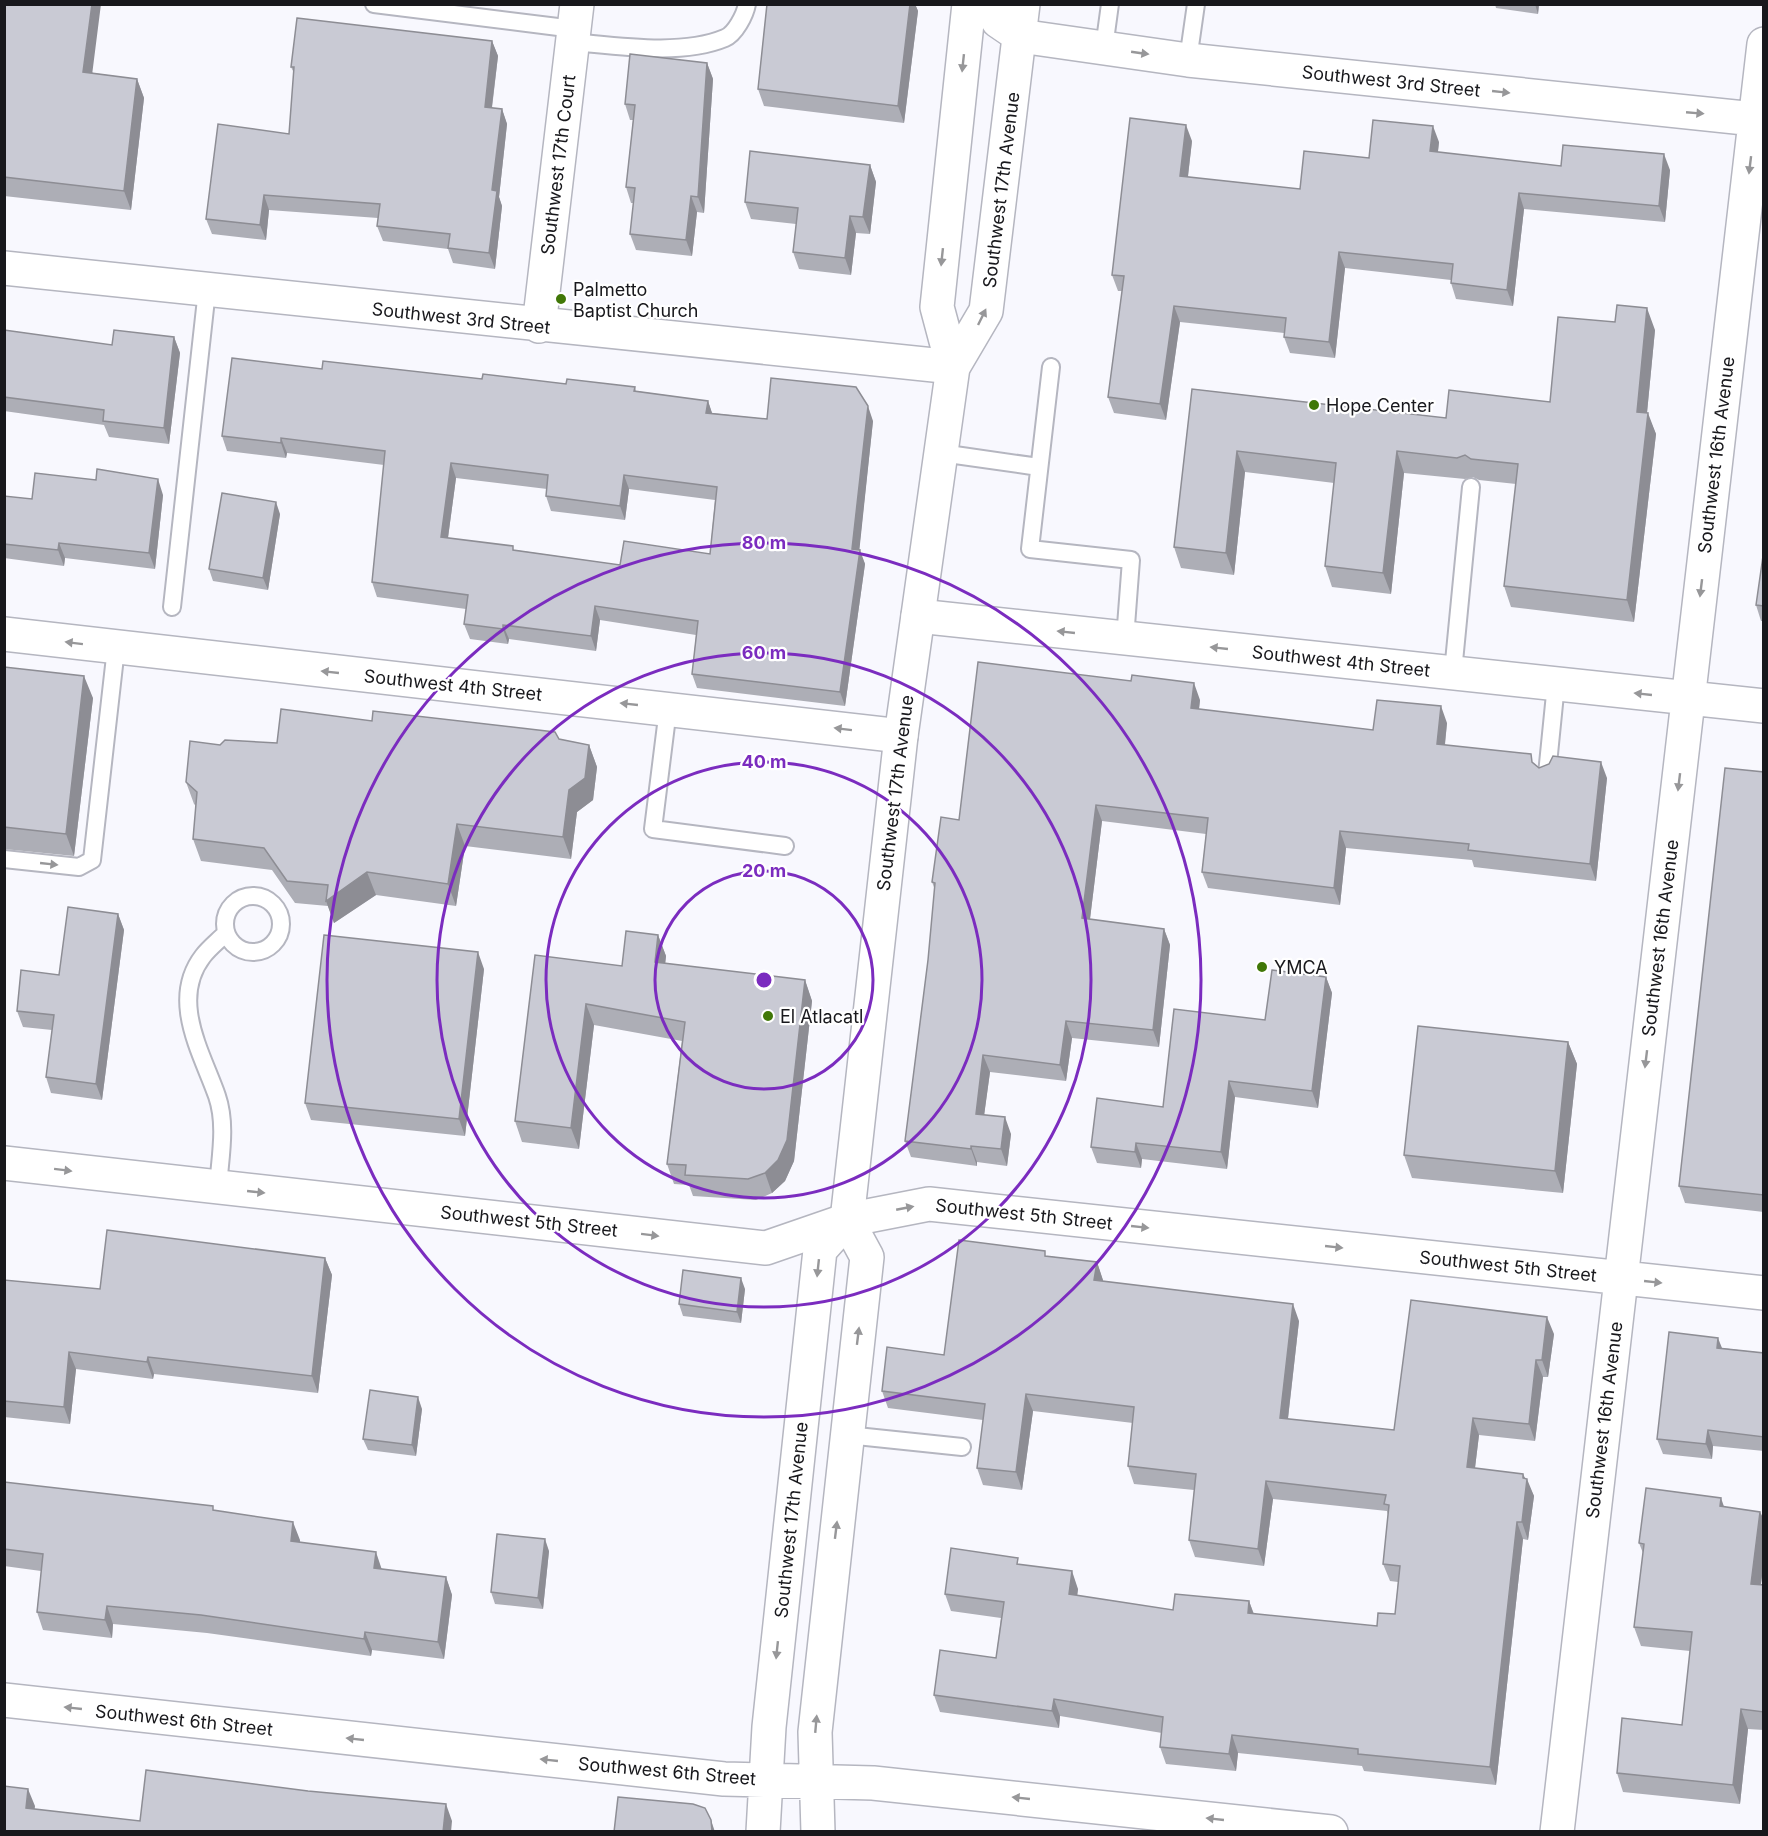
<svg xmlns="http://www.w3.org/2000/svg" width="1768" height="1836" font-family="Inter,sans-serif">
  <rect width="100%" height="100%" fill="#f8f8fe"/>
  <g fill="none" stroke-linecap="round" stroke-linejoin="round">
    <defs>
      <path id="lane" d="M 374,4 L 574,29
        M 573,42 C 618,46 682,56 725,38 C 735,34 745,15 747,4
        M 1104,48 L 1110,4
        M 1188,60 L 1196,4
        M 1051,367 L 1030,549 L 1131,560 L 1125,639
        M 941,453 L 1039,467
        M 172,607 L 207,290
        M 1453,672 L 1471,487
        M 668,709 L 653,829 L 785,846
        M 1547,774 L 1556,684
        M 4,859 L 79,867 L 92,860 L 116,648
        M225 924a28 28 0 1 1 56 0a28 28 0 1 1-56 0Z
        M 218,1187 C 220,1158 227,1125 217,1096 C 202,1053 169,1000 203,956 C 209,948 218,941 226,933
        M 847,1435 L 962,1447"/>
      <path id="street" d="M 1020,36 L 1188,60 L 1764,120
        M 4,268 L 953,367
        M 539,326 L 577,4
        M 918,616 L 1764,706
        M 4,634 L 901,736
        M 4,1163 L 766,1248 L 847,1220 L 929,1204 L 1764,1293
        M 1557,1832 L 1764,44"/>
      <path id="secondary" d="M 989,4 L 998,21 L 1020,36
        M 953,367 L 937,307 L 969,4
        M 4,1700 L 724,1779 L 873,1783 L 1331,1832
        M 763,1832 L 769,1727 L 820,1250 L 847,1220
        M 818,1832 L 815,1732 L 867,1257 L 847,1220 L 901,736 L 953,367 L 986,311 L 1023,4"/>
    </defs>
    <use href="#lane" stroke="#b5b6c0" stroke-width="20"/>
    <use href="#street" stroke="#b5b6c0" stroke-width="36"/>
    <use href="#secondary" stroke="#b5b6c0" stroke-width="36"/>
    <use href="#lane" stroke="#fff" stroke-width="16"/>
    <use href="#street" stroke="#fff" stroke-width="33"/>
    <use href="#secondary" stroke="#fff" stroke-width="33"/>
  </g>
  <path fill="#adaeb6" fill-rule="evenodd" d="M 4,4 L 93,73 L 137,79 L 144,98 L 131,210 L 4,196 Z
    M 767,4 L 915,4 L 918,11 L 904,123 L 764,106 L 758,89 Z
    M 1495,4 L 1539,4 L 1538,14 L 1496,8 Z
    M 492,41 L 498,56 L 492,108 L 502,109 L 507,124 L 499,197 L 502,206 L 495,269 L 453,263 L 448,249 L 383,241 L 377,226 L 378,218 L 269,210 L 266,240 L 212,234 L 206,219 L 289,134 L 294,73 L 291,67 Z
    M 707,63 L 713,79 L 704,213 L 697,212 L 692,256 L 636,250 L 630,234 L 634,203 L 631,203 L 626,187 L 633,120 L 630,120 L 625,104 Z
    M 1192,141 L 1188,177 L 1300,189 L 1369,158 L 1439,142 L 1438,152 L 1561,166 L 1670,170 L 1665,222 L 1524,209 L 1513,306 L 1456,299 L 1451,283 L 1451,280 L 1345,268 L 1335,358 L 1290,353 L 1284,337 L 1284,333 L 1180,322 L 1166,420 L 1114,413 L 1108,397 L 1122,291 L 1118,291 L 1112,275 Z
    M 870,165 L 876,182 L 870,234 L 856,233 L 851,275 L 799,269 L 793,252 L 796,224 L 751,219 L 745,202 Z
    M 4,330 L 112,345 L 174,337 L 180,353 L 169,444 L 109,437 L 104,425 L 4,411 Z
    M 1655,330 L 1647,413 L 1656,434 L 1634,622 L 1511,607 L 1504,586 L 1516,484 L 1479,480 L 1473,477 L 1465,479 L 1404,473 L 1391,594 L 1332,587 L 1325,566 L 1334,483 L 1245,472 L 1234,575 L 1181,568 L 1174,547 L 1192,389 L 1446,418 L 1550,402 Z
    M 322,369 L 482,379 L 635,387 L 636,391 L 708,401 L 712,413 L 767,419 L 873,421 L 859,550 L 865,564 L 845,706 L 697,688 L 692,674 L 696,635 L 600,620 L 596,651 L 509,639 L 508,644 L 470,639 L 464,624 L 466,609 L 377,597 L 372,582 L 384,465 L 287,453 L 286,458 L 227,451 L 222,436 ZM 456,478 L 547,489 L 546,496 L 551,511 L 625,520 L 629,489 L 715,500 L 710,554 L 620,565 L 515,550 L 448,538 Z
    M 163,495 L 155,569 L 65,558 L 64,566 L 4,558 L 4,496 L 32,499 Z
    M 280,514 L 268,590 L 213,581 L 209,569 Z
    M 1764,549 L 1764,621 L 1761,621 L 1756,605 Z
    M 4,667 L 93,698 L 74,856 L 4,849 Z
    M 1200,700 L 1199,709 L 1373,730 L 1447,723 L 1445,745 L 1534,764 L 1539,768 L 1607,778 L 1596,881 L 1474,867 L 1472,860 L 1346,848 L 1340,905 L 1208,888 L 1202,872 L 1206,834 L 1102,821 L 1090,919 L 1164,929 L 1170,945 L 1159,1047 L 1072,1038 L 1066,1081 L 990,1072 L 984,1115 L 1011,1134 L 1007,1166 L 977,1162 L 977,1166 L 911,1157 L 905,1141 L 928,960 L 935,890 L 932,882 L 959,820 Z
    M 372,721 L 559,739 L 589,745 L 597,767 L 593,800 L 577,812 L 571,859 L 465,846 L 456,906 L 376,895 L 334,923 L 328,906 L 295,903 L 272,870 L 201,861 L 193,839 L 196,806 L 194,804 L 186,782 L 220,745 L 277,743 Z
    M 1764,772 L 1764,1212 L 1685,1203 L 1679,1186 Z
    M 118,914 L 124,930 L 102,1100 L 51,1093 L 46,1077 L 52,1030 L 23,1027 L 17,1011 L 59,975 Z
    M 658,935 L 666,956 L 665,964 L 805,980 L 812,1001 L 794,1161 L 785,1181 L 772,1193 L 756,1200 L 693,1196 L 689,1185 L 674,1184 L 667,1164 L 682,1041 L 594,1025 L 579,1149 L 522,1142 L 515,1121 L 535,955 L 622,966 Z
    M 484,969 L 465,1136 L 311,1120 L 305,1103 Z
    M 1326,977 L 1332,993 L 1318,1108 L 1235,1097 L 1227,1169 L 1142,1159 L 1141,1168 L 1097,1163 L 1091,1147 L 1163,1107 L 1265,1020 Z
    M 1568,1042 L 1577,1064 L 1563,1193 L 1412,1178 L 1404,1155 Z
    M 1047,1256 L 1097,1262 L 1103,1281 L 1299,1321 L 1288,1419 L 1394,1430 L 1554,1334 L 1548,1377 L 1543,1377 L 1535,1441 L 1479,1435 L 1475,1468 L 1523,1474 L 1534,1496 L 1528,1540 L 1523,1539 L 1496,1785 L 1364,1771 L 1362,1766 L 1238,1753 L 1236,1771 L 1166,1764 L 1160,1747 L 1162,1733 L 1060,1716 L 1059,1728 L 940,1712 L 934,1695 L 996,1658 L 1001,1618 L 951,1611 L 945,1594 L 1020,1564 L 1078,1589 L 1077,1596 L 1173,1610 L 1249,1601 L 1254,1614 L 1377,1626 L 1395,1614 L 1398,1582 L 1390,1581 L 1383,1564 L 1388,1515 L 1387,1511 L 1273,1499 L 1264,1566 L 1195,1557 L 1189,1540 L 1194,1490 L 1134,1484 L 1128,1466 L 1133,1423 L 1033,1411 L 1022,1490 L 983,1485 L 977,1468 L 983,1420 L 888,1408 L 882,1391 L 944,1355 Z
    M 325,1258 L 332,1275 L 318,1393 L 154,1374 L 153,1379 L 76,1369 L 70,1424 L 4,1417 L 4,1280 L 100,1289 Z
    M 745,1289 L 741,1323 L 683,1316 L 679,1304 Z
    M 1722,1348 L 1764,1353 L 1764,1451 L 1713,1446 L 1712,1459 L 1663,1454 L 1657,1439 Z
    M 422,1409 L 416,1456 L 368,1450 L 363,1439 Z
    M 4,1482 L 215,1511 L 300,1540 L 300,1542 L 382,1569 L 446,1577 L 452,1595 L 444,1659 L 372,1650 L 371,1656 L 207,1633 L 113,1624 L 112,1638 L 43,1630 L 37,1612 L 41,1571 L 4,1566 Z
    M 1724,1507 L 1760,1512 L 1764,1520 L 1764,1562 L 1761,1585 L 1764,1585 L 1764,1730 L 1748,1729 L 1740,1804 L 1623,1792 L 1617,1773 L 1682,1725 L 1690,1651 L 1641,1646 L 1634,1627 L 1643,1553 L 1639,1543 Z
    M 549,1551 L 543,1609 L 495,1604 L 491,1592 Z"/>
  <path fill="#8d8d94" d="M 92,4 L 101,4 L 90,91 L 83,72 Z
    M 910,4 L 915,4 L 918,11 L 904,123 L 898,106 Z
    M 1535,4 L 1539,4 L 1538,14 Z
    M 492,41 L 498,56 L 490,122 L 485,107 Z
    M 707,63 L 713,79 L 704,213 L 698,197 Z
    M 137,79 L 144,98 L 131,210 L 124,191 Z
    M 502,109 L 507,124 L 499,197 L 502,206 L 495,269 L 489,253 L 492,190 Z
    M 1186,125 L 1192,141 L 1186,192 L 1180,176 Z
    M 1433,126 L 1439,142 L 1436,167 L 1430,151 Z
    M 1664,154 L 1670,170 L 1665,222 L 1659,206 Z
    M 870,165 L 876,182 L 870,234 L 863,217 Z
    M 1519,193 L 1524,209 L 1513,306 L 1507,290 Z
    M 264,195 L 269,210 L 266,240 L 260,225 Z
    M 691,196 L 697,212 L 692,256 L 686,240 Z
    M 850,216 L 856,233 L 851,275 L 845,258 Z
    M 1339,252 L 1345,268 L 1335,358 L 1329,342 Z
    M 1174,306 L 1180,322 L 1166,420 L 1160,404 Z
    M 1647,308 L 1655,330 L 1645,433 L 1637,412 Z
    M 174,337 L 180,353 L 169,444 L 164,428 Z
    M 708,401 L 713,416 L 706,413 Z
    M 868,406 L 873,421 L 858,563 L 852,549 Z
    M 1648,413 L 1656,434 L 1634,622 L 1627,600 Z
    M 281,438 L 287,453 L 286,458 L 281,443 Z
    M 1237,451 L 1245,472 L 1234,575 L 1226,553 Z
    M 1397,451 L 1404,473 L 1391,594 L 1383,573 Z
    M 451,463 L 456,478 L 446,552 L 441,537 Z
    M 624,475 L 629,489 L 625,520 L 620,506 Z
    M 158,479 L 163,495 L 155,569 L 149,553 Z
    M 276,502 L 280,514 L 268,590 L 263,578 Z
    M 59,543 L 65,558 L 64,566 L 58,550 Z
    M 860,550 L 865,564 L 845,706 L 840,692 Z
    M 595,606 L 600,620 L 596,651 L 591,636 Z
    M 503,625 L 509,639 L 508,644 L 503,629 Z
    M 84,676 L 93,698 L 74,856 L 66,834 Z
    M 1194,683 L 1200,700 L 1197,725 L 1191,708 Z
    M 1441,706 L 1447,723 L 1443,761 L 1437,744 Z
    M 589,745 L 597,767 L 593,800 L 577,812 L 571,859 L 563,837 L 569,790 Z
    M 1601,762 L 1607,778 L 1596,881 L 1590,864 Z
    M 1096,805 L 1102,821 L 1088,935 L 1082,918 Z
    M 457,824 L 465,846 L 456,906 L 448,884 Z
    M 1340,831 L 1346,848 L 1340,905 L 1334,888 Z
    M 367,872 L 376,895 L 334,923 L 326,901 Z
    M 118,914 L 124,930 L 102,1100 L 96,1084 Z
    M 1164,929 L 1170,945 L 1159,1047 L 1153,1030 Z
    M 658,935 L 666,956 L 663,983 L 655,962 Z
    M 478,952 L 484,969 L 465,1136 L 459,1119 Z
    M 1326,977 L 1332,993 L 1318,1108 L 1312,1091 Z
    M 805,980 L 812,1001 L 794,1161 L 785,1181 L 772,1193 L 765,1173 Z
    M 586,1004 L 594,1025 L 579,1149 L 571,1128 Z
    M 1066,1021 L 1072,1038 L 1066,1081 L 1060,1065 Z
    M 1568,1042 L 1577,1064 L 1563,1193 L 1555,1171 Z
    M 983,1055 L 990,1072 L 982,1131 L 976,1114 Z
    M 1229,1081 L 1235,1097 L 1227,1169 L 1221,1152 Z
    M 1005,1117 L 1011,1134 L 1007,1166 L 1001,1149 Z
    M 1136,1143 L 1142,1159 L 1141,1168 L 1135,1152 Z
    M 971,1146 L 977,1162 L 977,1166 L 971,1149 Z
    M 4,1230 L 6,1235 L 4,1247 Z
    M 325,1258 L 332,1275 L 318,1393 L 312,1376 Z
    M 1097,1262 L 1103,1280 L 1101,1298 L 1094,1280 Z
    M 741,1278 L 745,1289 L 741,1323 L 737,1312 Z
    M 1293,1304 L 1299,1321 L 1286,1435 L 1280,1418 Z
    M 1547,1317 L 1554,1334 L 1548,1377 L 1542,1360 Z
    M 1718,1338 L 1724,1353 L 1717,1348 Z
    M 69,1352 L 76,1369 L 70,1424 L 64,1407 Z
    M 148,1357 L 154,1374 L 153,1379 L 147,1362 Z
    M 1536,1360 L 1543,1377 L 1535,1441 L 1529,1424 Z
    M 1026,1394 L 1033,1411 L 1022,1490 L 1016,1472 Z
    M 418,1397 L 422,1409 L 416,1456 L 412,1445 Z
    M 1473,1418 L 1479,1435 L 1473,1484 L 1467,1467 Z
    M 1708,1430 L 1713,1446 L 1712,1459 L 1706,1444 Z
    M 1523,1474 L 1527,1483 L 1527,1479 L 1534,1496 L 1528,1540 L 1522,1522 Z
    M 1266,1481 L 1273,1499 L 1264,1566 L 1258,1549 Z
    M 1721,1498 L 1728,1518 L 1720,1506 Z
    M 1760,1512 L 1764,1520 L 1764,1562 L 1758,1603 L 1751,1584 Z
    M 293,1522 L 300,1540 L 297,1559 L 291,1541 Z
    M 1517,1522 L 1523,1539 L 1496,1785 L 1490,1767 Z
    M 545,1539 L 549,1551 L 543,1609 L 538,1598 Z
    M 376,1552 L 382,1570 L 374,1568 Z
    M 1072,1571 L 1078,1589 L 1075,1612 L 1069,1594 Z
    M 446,1577 L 452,1595 L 444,1659 L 438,1642 Z
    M 1249,1601 L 1255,1618 L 1248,1613 Z
    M 107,1606 L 113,1624 L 112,1638 L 105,1620 Z
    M 365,1632 L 372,1650 L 371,1656 L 364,1639 Z
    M 1054,1699 L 1060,1716 L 1059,1728 L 1052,1711 Z
    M 1741,1709 L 1748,1729 L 1740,1804 L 1733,1785 Z
    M 1232,1735 L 1238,1753 L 1236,1771 L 1229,1754 Z
    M 28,1789 L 35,1806 L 33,1825 L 26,1808 Z
    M 446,1804 L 452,1821 L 451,1832 L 443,1832 Z
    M 711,1820 L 715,1832 L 712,1832 Z"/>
  <path fill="#c9cad4" stroke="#8d8d94" stroke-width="1.5" fill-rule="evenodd" d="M 4,4 L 92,4 L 83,72 L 137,79 L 124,191 L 4,177 Z
    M 767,4 L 910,4 L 898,106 L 758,89 Z
    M 297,18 L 492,41 L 485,107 L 502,109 L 492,190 L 497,191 L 489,253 L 448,248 L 450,234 L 377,226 L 380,204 L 264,195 L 260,225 L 206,219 L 218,124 L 289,134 L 294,67 L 291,67 Z
    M 630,54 L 707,63 L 698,197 L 691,196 L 686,240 L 630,234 L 635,188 L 626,187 L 635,105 L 625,104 Z
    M 1130,118 L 1186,125 L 1180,176 L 1300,189 L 1304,151 L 1369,158 L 1373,120 L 1433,126 L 1430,151 L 1561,166 L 1563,145 L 1664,154 L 1659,206 L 1519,193 L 1507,290 L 1451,283 L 1453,264 L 1339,252 L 1329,342 L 1284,337 L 1286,318 L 1174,306 L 1160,404 L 1108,397 L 1124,276 L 1112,275 Z
    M 750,151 L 870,165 L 863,217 L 850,216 L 845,258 L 793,252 L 798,208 L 745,202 Z
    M 1617,305 L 1647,308 L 1637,412 L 1648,413 L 1627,600 L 1504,586 L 1518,464 L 1471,459 L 1465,455 L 1457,458 L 1397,451 L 1383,573 L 1325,566 L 1336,463 L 1237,451 L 1226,553 L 1174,547 L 1192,389 L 1446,418 L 1449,390 L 1550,402 L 1558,317 L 1615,322 Z
    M 4,330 L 112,345 L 114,330 L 174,337 L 164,428 L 103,421 L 104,410 L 4,397 Z
    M 232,358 L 322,369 L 323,361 L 482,379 L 483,374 L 566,384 L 567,379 L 635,387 L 634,391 L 708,401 L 706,413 L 767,419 L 771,378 L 856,387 L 868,406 L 852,549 L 860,550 L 840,692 L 692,674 L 698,621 L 595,606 L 591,636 L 503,625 L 503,629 L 464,624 L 468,595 L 372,582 L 385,451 L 281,438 L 281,443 L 222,436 ZM 451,463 L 548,475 L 546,496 L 620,506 L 624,475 L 717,487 L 710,554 L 624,541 L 620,565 L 513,550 L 513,546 L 441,537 Z
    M 97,469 L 158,479 L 149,553 L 59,543 L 58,550 L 4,544 L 4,496 L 32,499 L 35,473 L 96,480 Z
    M 222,493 L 276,502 L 263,578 L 209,569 Z
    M 1764,549 L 1764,606 L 1756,605 Z
    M 978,662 L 1131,681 L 1132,675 L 1194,683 L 1191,708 L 1373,730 L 1377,700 L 1441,706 L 1437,744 L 1531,754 L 1532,762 L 1539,768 L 1549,764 L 1553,756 L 1601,762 L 1590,864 L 1468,850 L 1469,844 L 1340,831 L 1334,888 L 1202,872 L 1208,818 L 1096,805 L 1082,918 L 1164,929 L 1153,1030 L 1066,1021 L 1060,1065 L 983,1055 L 976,1114 L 1005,1117 L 1001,1149 L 971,1146 L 971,1149 L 905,1141 L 928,960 L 935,883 L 932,882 L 941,817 L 959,820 Z
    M 4,667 L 84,676 L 66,834 L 4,827 Z
    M 281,709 L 372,721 L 373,711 L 555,732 L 559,739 L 589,745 L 585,778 L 569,790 L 563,837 L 457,824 L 448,884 L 367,872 L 326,901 L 328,885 L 287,881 L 264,848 L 193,839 L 197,792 L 186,782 L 190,741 L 220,745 L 225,740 L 277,743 Z
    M 1725,768 L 1764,772 L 1764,1195 L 1679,1186 Z
    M 68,907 L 118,914 L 96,1084 L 46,1077 L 54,1015 L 17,1011 L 21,970 L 59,975 Z
    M 626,931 L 658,935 L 655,962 L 805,980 L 787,1140 L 778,1160 L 765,1173 L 748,1179 L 685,1175 L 686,1165 L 667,1164 L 685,1022 L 586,1004 L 571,1128 L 515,1121 L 535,955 L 622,966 Z
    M 324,935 L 478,952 L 459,1119 L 305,1103 Z
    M 1272,970 L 1326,977 L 1312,1091 L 1229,1081 L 1221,1152 L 1136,1143 L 1135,1152 L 1091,1147 L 1097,1098 L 1163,1107 L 1174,1009 L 1265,1020 Z
    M 1418,1026 L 1568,1042 L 1555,1171 L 1404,1155 Z
    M 107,1230 L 325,1258 L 312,1376 L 148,1357 L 147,1362 L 69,1352 L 64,1407 L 4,1401 L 4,1280 L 100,1289 Z
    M 959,1240 L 1045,1251 L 1045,1256 L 1097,1262 L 1094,1280 L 1293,1304 L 1280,1418 L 1394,1430 L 1411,1300 L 1547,1317 L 1542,1360 L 1536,1360 L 1529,1424 L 1473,1418 L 1467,1467 L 1523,1474 L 1523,1478 L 1527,1479 L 1522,1522 L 1517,1522 L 1490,1767 L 1358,1754 L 1358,1749 L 1232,1735 L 1229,1754 L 1160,1747 L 1163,1717 L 1054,1699 L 1052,1711 L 934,1695 L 940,1650 L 996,1658 L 1004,1602 L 945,1594 L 951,1548 L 1018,1558 L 1017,1564 L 1072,1571 L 1069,1594 L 1173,1610 L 1175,1594 L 1249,1601 L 1248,1613 L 1377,1626 L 1378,1613 L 1395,1614 L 1400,1566 L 1383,1564 L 1389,1505 L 1384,1504 L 1386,1495 L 1266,1481 L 1258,1549 L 1189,1540 L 1196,1474 L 1128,1466 L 1134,1407 L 1026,1394 L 1016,1472 L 977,1468 L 985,1404 L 882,1391 L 887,1347 L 944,1355 Z
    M 683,1270 L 741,1278 L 737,1312 L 679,1304 Z
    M 1669,1332 L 1718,1338 L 1717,1348 L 1764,1353 L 1764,1437 L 1708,1430 L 1706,1444 L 1657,1439 Z
    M 370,1390 L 418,1397 L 412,1445 L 363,1439 Z
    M 4,1482 L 213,1506 L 213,1510 L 293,1522 L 291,1541 L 376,1552 L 374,1568 L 446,1577 L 438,1642 L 365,1632 L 364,1639 L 201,1615 L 107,1606 L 105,1620 L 37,1612 L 43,1554 L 4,1549 Z
    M 1646,1488 L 1721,1498 L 1720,1506 L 1760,1512 L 1751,1584 L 1764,1585 L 1764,1712 L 1741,1709 L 1733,1785 L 1617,1773 L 1622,1718 L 1682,1725 L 1692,1632 L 1634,1627 L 1644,1544 L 1639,1543 Z
    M 497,1534 L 545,1539 L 538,1598 L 491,1592 Z
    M 146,1770 L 308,1791 L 446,1804 L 443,1832 L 4,1832 L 4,1786 L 28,1789 L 26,1808 L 140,1821 Z
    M 618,1797 L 693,1804 L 705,1808 L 711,1820 L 712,1832 L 614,1832 Z"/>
  <defs><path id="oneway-solid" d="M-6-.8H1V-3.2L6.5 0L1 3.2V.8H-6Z" transform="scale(1.5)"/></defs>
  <g fill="#979799">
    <use href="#oneway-solid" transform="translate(1140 53) rotate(8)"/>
    <use href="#oneway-solid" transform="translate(963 63) rotate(96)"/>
    <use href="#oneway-solid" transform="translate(1501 92) rotate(6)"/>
    <use href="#oneway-solid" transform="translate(1695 113) rotate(5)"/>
    <use href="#oneway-solid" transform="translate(1750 165) rotate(97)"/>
    <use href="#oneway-solid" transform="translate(942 257) rotate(96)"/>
    <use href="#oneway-solid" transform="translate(982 317) rotate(-64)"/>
    <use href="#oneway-solid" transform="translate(1701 588) rotate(97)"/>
    <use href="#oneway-solid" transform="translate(1066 632) rotate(-174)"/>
    <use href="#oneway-solid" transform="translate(74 643) rotate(-173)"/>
    <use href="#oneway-solid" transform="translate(1219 648) rotate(-174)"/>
    <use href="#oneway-solid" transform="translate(330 672) rotate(-174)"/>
    <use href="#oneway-solid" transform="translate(1643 694) rotate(-174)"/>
    <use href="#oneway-solid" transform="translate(629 704) rotate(-174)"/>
    <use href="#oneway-solid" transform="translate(843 729) rotate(-173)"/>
    <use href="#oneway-solid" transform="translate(1679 782) rotate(97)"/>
    <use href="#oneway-solid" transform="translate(49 864) rotate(6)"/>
    <use href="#oneway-solid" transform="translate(1646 1059) rotate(97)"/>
    <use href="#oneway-solid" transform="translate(63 1170) rotate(7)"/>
    <use href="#oneway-solid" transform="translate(256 1192) rotate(6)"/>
    <use href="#oneway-solid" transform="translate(905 1208) rotate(-11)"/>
    <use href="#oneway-solid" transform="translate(1140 1227) rotate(6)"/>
    <use href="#oneway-solid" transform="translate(650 1235) rotate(7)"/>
    <use href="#oneway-solid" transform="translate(1334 1247) rotate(6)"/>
    <use href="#oneway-solid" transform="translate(818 1268) rotate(96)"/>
    <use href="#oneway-solid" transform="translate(1653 1282) rotate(6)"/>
    <use href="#oneway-solid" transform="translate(858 1336) rotate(-83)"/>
    <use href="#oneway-solid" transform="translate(836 1530) rotate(-83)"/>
    <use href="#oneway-solid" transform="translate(777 1650) rotate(96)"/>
    <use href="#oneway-solid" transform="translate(73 1708) rotate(-174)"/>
    <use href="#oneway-solid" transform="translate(816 1724) rotate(-85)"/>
    <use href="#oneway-solid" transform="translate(355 1739) rotate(-174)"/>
    <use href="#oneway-solid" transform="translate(549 1760) rotate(-174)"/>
    <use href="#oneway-solid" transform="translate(1021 1798) rotate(-174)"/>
    <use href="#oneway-solid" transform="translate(1215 1819) rotate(-174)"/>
  </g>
  <g fill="none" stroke="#7b2cbf" stroke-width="3">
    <circle cx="764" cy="980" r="109"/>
    <circle cx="764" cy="980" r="218"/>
    <circle cx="764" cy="980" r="327"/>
    <circle cx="764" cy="980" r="437"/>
  </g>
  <g fill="#407707" stroke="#fff" stroke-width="2">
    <circle cx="561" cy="299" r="6"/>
    <circle cx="1314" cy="405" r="6"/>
    <circle cx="1262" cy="967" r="6"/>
    <circle cx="768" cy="1016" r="6"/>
  </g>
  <g text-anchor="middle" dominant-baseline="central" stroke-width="4.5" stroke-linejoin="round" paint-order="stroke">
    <g font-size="18" fill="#18181c" stroke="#fff">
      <text transform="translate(1391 81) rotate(6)">Southwest 3rd Street</text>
      <text transform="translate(558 165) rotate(-83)">Southwest 17th Court</text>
      <text transform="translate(1001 190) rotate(-83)">Southwest 17th Avenue</text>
      <text transform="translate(461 318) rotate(6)">Southwest 3rd Street</text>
      <text transform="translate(1716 455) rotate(-83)">Southwest 16th Avenue</text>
      <text transform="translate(1341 661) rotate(6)">Southwest 4th Street</text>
      <text transform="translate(453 685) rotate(6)">Southwest 4th Street</text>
      <text transform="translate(895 793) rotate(-83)">Southwest 17th Avenue</text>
      <text transform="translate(1660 938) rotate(-83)">Southwest 16th Avenue</text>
      <text transform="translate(1024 1214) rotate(6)">Southwest 5th Street</text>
      <text transform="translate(529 1221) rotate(6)">Southwest 5th Street</text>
      <text transform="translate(1508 1266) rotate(6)">Southwest 5th Street</text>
      <text transform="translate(1604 1420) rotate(-83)">Southwest 16th Avenue</text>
      <text transform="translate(791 1520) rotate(-84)">Southwest 17th Avenue</text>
      <text transform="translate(184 1720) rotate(6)">Southwest 6th Street</text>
      <text transform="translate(667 1771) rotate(5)">Southwest 6th Street</text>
    </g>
    <g font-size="18" fill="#18181c" stroke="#fff" text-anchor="start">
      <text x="573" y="289">Palmetto<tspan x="573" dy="21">Baptist Church</tspan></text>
      <text x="1326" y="405">Hope Center</text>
      <text x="1274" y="967">YMCA</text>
      <text x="780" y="1016">El Atlacatl</text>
    </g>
  </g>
  <circle cx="764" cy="980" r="9" fill="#7b2cbf" stroke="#fff" stroke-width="3"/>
  <g font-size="18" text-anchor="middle" font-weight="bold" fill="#7b2cbf" stroke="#fff" stroke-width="4.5" stroke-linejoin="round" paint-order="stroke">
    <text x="764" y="549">80 m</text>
    <text x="764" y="659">60 m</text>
    <text x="764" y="768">40 m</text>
    <text x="764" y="877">20 m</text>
  </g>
  <rect width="1768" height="1836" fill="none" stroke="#18181c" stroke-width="12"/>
</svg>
